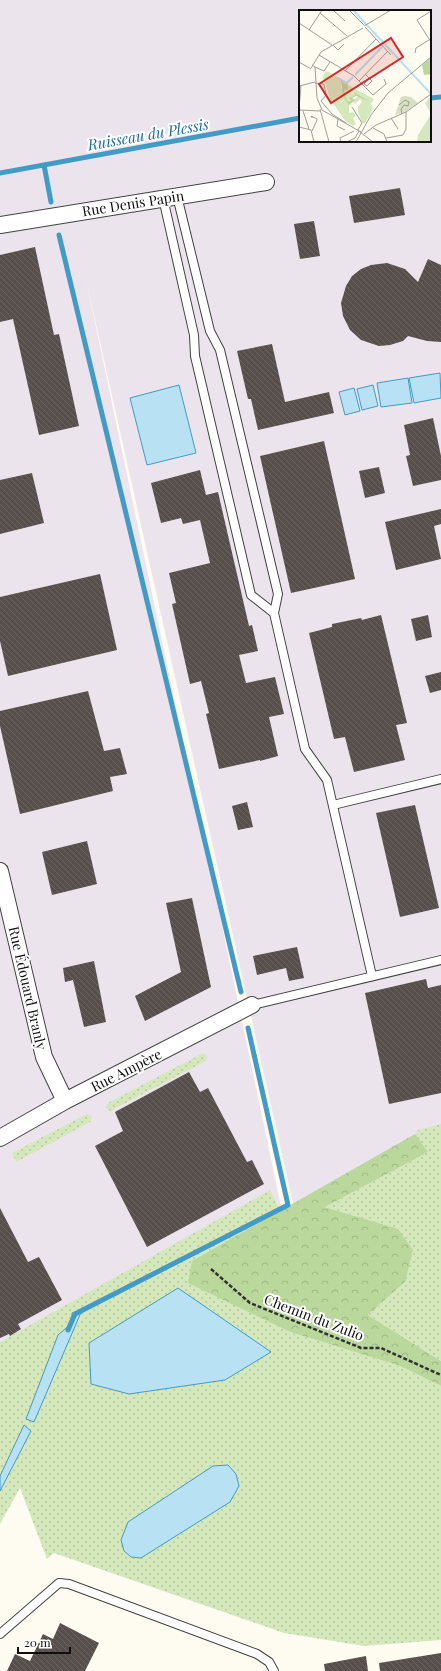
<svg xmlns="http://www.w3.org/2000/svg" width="441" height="1671" font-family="'Playfair Display',serif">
  <defs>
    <pattern id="grass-dots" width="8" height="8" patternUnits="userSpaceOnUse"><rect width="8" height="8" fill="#d5e8bc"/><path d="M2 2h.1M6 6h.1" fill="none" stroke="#b6c6a0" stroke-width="1.8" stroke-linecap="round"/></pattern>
    <pattern id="forest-crowns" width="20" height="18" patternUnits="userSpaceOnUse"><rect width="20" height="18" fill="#bad89c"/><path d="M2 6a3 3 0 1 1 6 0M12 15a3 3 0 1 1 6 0" fill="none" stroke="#9fb885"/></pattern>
    <pattern id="building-back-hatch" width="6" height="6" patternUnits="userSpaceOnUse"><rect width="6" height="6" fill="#574f4b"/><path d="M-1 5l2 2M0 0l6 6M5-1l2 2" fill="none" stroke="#6a6461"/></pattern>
  </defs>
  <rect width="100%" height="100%" fill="#fefbf1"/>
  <path fill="#ebe4ed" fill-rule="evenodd" d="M 0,0 L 441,0 L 441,1128 L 294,1208 L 85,275 L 283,1216 L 0,1375 ZM 300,11 L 430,11 L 430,141 L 300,141 Z"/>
  <path fill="url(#grass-dots)" d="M 203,1053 L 207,1056 L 206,1061 L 112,1110 L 109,1111 L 106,1108 L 108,1103 Z
    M 87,1114 L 92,1116 L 90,1122 L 16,1162 L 12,1153 Z
    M 441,1124 L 441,1361 L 368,1315 L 405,1282 L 355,1216 L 325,1207 L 427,1152 L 415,1134 L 418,1130 Z
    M 270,1190 L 280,1211 L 192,1261 L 189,1283 L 290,1332 L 400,1366 L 441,1386 L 441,1640 L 364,1646 L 284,1633 L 54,1553 L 47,1559 L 20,1488 L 0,1524 L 0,1342 Z"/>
  <path fill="url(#forest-crowns)" d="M 415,1134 L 428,1152 L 325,1207 L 398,1229 L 413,1250 L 405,1282 L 368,1315 L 441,1361 L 441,1386 L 400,1366 L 290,1332 L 188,1283 L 192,1261 Z"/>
  <path fill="#b8e1f3" stroke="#429ac7" d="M 440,373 L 441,398 L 414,403 L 409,378 Z
    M 408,378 L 412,403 L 381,407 L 377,383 Z
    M 179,385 L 196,453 L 147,465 L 130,398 Z
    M 373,385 L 378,406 L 362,410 L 357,389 Z
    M 354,388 L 360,411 L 345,415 L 339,392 Z
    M 178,1288 L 271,1352 L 225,1380 L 129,1394 L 91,1384 L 89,1343 Z
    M 82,1310 L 34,1422 L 26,1419 L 58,1335 L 72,1323 L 72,1313 Z
    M 24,1425 L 31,1431 L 0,1491 L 0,1476 Z
    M 228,1465 L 236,1474 L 239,1486 L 230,1502 L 141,1558 L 131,1557 L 124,1551 L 121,1540 L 128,1522 L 213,1466 Z"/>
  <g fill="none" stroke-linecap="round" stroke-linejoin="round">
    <path stroke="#429ac7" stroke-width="5" d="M 430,98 L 441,97
      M 44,165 L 51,202
      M 0,173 L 300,118
      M 59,235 L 241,992
      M 68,1330 L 75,1314 L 288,1205 L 248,1028"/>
  </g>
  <path fill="url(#building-back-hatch)" d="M 400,188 L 405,215 L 354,223 L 349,196 Z
    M 314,221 L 320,256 L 300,259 L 294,224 Z
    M 35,247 L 54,335 L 59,334 L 79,426 L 39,435 L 13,319 L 0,322 L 0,255 Z
    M 428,259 L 441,265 L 441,342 L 427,341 L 408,336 L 403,341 L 390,345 L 379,346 L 361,340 L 350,330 L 343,316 L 341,303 L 346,286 L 352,276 L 361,269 L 371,265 L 387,263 L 405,269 L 418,282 Z
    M 272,344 L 285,402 L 329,392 L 334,413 L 258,430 L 251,399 L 248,399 L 237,351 Z
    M 433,418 L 441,456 L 441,480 L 413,486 L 406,456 L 410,455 L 404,425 Z
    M 324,441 L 355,579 L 291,593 L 260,456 Z
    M 379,467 L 385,493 L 365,498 L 359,471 Z
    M 200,470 L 206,495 L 218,492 L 249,626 L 252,625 L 258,651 L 239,655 L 246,683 L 275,677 L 284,714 L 269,717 L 278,756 L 260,761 L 260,760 L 219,769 L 206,714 L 209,713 L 201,681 L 190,684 L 172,604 L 176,603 L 169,573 L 210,563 L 200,520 L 183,524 L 181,518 L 161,523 L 151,483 Z
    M 32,473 L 44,523 L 0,534 L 0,480 Z
    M 441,509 L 441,524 L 434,526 L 441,559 L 396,570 L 385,522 Z
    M 100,574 L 117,650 L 8,676 L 0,641 L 0,597 Z
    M 381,615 L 407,723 L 396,725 L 405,760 L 354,772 L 345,737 L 334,739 L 309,633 L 332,627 L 332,624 L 361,618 L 362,620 Z
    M 428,615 L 432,637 L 416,641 L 411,619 Z
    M 441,672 L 441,690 L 430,693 L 425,676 Z
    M 88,691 L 104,751 L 120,748 L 127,774 L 110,777 L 113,791 L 20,814 L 0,726 L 0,711 Z
    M 247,802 L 253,827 L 238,830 L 232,806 Z
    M 415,805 L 439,908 L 400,917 L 376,813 Z
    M 87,841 L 97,884 L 52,895 L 42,852 Z
    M 192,898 L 211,987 L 145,1021 L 135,996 L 181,972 L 166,903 Z
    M 297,947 L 304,978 L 289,981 L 286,968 L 257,975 L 253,956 Z
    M 94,961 L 106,1022 L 84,1027 L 73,980 L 65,982 L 63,968 Z
    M 426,979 L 428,988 L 441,985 L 441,1093 L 389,1104 L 365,993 Z
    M 189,1072 L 200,1092 L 208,1088 L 247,1162 L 252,1160 L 264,1184 L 147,1247 L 95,1146 L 123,1131 L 115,1112 Z
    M 0,1208 L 28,1262 L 39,1257 L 62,1300 L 18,1324 L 21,1329 L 10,1336 L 9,1334 L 0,1338 Z
    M 60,1623 L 99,1643 L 85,1671 L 7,1671 L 15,1654 L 30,1661 L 43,1634 L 53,1639 Z
    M 441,1653 L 441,1671 L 380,1671 L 379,1663 Z
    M 366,1656 L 368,1671 L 325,1671 L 324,1664 Z"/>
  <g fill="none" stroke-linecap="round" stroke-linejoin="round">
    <defs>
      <path id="service" d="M 177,196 L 210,331 L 220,350 L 278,594 L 274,613 L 305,749 L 327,780 L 372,976
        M 163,198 L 194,335 L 195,356 L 251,595 L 274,613
        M 333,805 L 441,779
        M 252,1005 L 441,960
        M 0,1634 L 59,1583 L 69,1584 L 257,1654 L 269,1662 L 274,1671"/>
      <path id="minor" d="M 0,225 L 266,182
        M 0,871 L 44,1057 L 65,1101
        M 0,1138 L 65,1101 L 252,1005"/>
    </defs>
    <use href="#service" stroke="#424242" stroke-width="10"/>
    <use href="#minor" stroke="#424242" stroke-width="18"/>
    <path stroke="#313131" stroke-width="2.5" stroke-dasharray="4 2" stroke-linecap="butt" d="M 211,1269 L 250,1303 L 361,1348 L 381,1348 L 441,1375"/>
    <use href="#service" stroke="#fff" stroke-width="8"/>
    <use href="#minor" stroke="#fff" stroke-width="16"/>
  </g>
  <g text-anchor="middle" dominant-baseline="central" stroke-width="4" stroke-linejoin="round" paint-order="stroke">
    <g font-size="14" fill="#0f0f0f" stroke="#fff">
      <text transform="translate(133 203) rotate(-9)">Rue Denis Papin</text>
      <text transform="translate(28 988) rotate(77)">Rue Édouard Branly</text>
      <text transform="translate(126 1070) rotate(-27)">Rue Ampère</text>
      <text transform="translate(314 1317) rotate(21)">Chemin du Zulio</text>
    </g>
    <g font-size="15" font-style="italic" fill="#1d6c9b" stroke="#fff">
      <text transform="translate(148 134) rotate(-10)">Ruisseau du Plessis</text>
    </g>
  </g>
  <g transform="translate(299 10)">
    <rect width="132" height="132" fill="#fefbf1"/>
    <path d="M 27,61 L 48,72 L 43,71 L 42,77 L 50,95 L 50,103 L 54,102 L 57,106 L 54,108 L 57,114 L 54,116 L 47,112 L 31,89 L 26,73 L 28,70 L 23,69 ZM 49,75 L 75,89 L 72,94 L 74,99 L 66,113 L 63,113 L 59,102 L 59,97 L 63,92 L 61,89 L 56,94 L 53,91 L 60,86 L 69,90 L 54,81 L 56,86 L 50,88 L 54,90 L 48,91 L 45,80 Z" fill="#d5e8bc"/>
    <path d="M 132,48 L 132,64 L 125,65 L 123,55 ZM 42,71 L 54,77 L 49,75 L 49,80 L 45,80 L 48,91 L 52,91 L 50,88 L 56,85 L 54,81 L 70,91 L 57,86 L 53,88 L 56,90 L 50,95 L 44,86 Z" fill="#bad89c"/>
    <path d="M 132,86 L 132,132 L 118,132 L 119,125 L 132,104 L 126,93 Z" fill="#d5e8bc"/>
    <path d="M 106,86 L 112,87 L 119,93 L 106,102 L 96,105 L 102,87 Z" fill="#d8e0c2"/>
    <path fill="none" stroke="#b8e1f3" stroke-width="2" d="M 54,0 L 132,84M 56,65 L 83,37M 38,68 L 48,73 L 54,67"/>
    <path fill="none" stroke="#9e9d97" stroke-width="1" d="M 34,0 L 46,11M 50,0 L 65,15M 132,1 L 118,10 L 132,32M 21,3 L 48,26M 0,13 L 33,35M 65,16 L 92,0M 66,17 L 92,45M 10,20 L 23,0M 34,35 L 39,40 L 45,34M 116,43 L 117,38 L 130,30M 20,45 L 55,66 L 74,85 L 87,74 L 85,69M 0,52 L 12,59M 13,55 L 16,57 L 18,88 L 23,100 L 62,122M 16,57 L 25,61 L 31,52M 12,58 L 22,42 L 64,18M 46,61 L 77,29M 66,64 L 73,71 L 68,76 L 65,74 L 67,72M 60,71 L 89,41M 16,73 L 25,74 L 27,85 L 22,91 L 33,104 L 47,113M 0,76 L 16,72M 100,95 L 106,90 L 110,92 L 109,96 L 105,95 L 102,99 L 103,104M 53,97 L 63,113 L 59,120M 0,99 L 2,75M 21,99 L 30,132M 0,100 L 21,101M 4,101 L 10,119M 92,108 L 99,119M 39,109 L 38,116 L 46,120M 0,117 L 12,120 L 15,132M 74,118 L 85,124 L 88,132M 13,121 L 18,110 L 18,109 L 12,106 L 12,107 L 14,107M 61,122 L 74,132M 65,124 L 77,115 L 107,102 L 132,84M 87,128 L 104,125 L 107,119 L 107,102M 42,132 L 41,128 L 55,121M 48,132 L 56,128 L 60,121M 57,132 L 72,105 L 89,83 L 132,47"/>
    <path fill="#d62828" fill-opacity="0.15" stroke="#d62828" stroke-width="2" d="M 92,28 L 104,47 L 32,93 L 20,74 Z"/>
    <rect width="132" height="132" fill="none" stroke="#0f0f0f" stroke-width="2"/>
  </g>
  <path d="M18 1647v6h52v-6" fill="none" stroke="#0f0f0f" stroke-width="2"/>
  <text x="24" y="1647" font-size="12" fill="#0f0f0f" stroke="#ffffff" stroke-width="3" paint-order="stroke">20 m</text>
</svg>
